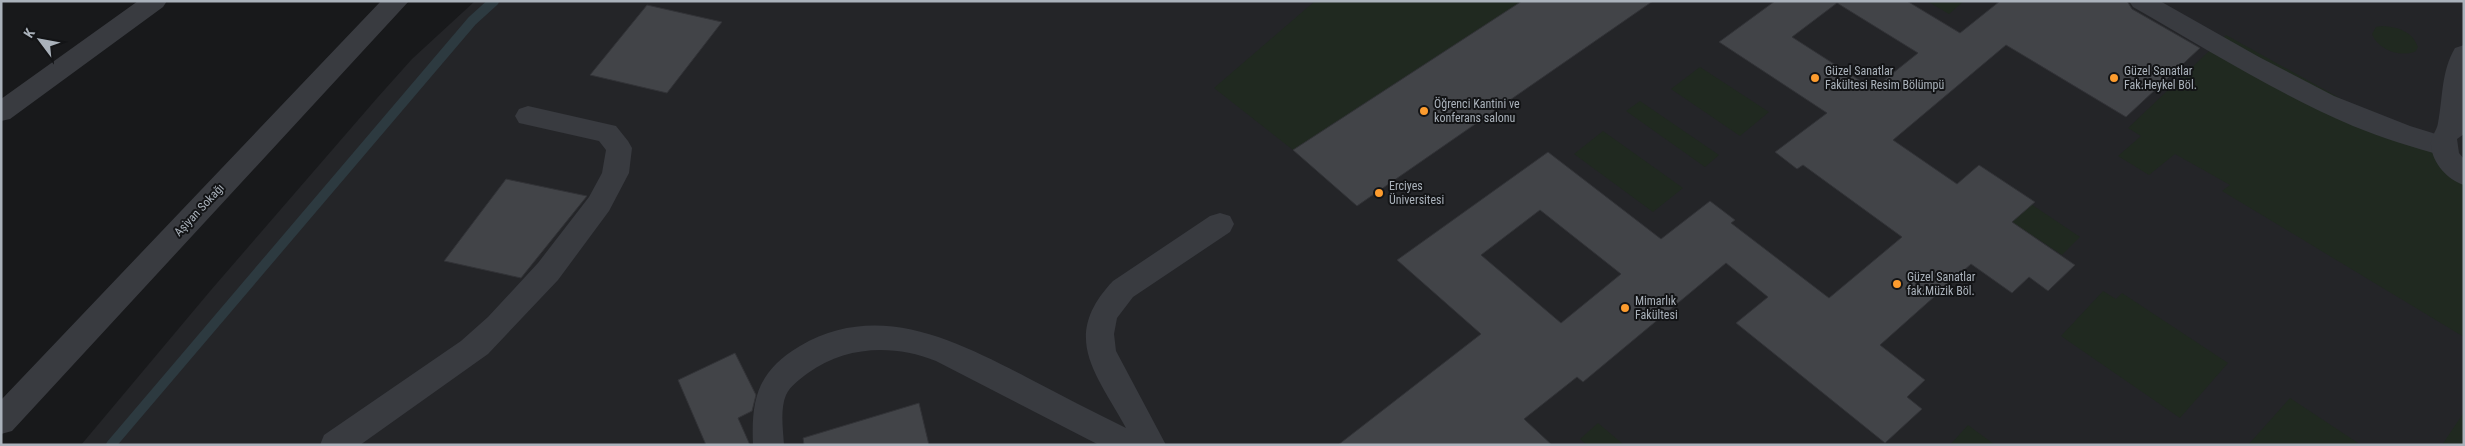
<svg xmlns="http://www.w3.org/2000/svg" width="2465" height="446" font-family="'Roboto Condensed',sans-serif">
  <rect width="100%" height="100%" fill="#18191b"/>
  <path fill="#242528" d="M 475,1 L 2464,1 L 2464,445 L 81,445 L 211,290 L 378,97 L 412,59 Z"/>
  <path fill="#202920" d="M 1315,1 L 1539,1 L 1487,24 L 1293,150 L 1214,88 Z
    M 1927,1 L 1964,1 L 1949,14 Z
    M 2382,26 C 2398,27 2412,31 2418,47 L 2416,51 C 2401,58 2378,50 2372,34 L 2376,27 Z
    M 2226,35 L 2464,167 L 2464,337 L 2222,191 L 2230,185 L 2175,154 L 2149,175 L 2118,156 L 2141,136 L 2128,128 Z
    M 1700,67 L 1769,112 L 1740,136 L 1671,89 Z
    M 1640,101 L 1719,155 L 1705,167 L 1626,111 Z
    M 1603,131 L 1683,188 L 1653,212 L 1574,154 Z
    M 2031,204 L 2080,237 L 2062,255 L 2012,222 Z
    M 2103,291 L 2116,299 L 2122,293 L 2228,363 L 2180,418 L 2061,336 Z
    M 2290,398 L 2361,445 L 2248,445 Z
    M 2464,412 L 2464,445 L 2442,445 Z
    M 1598,423 L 1624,445 L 1587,445 L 1580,439 Z
    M 1968,425 L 1995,445 L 1950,445 Z"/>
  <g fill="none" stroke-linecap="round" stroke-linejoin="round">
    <path stroke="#2d3a40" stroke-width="10" d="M 111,445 L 472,21 L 494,1"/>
  </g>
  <path fill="#424448" stroke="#323337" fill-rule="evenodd" d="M 1522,1 L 1653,1 L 1357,206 L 1293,150 Z
    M 1775,1 L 1907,1 L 1960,33 L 2000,1 L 2127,1 L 2132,9 L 2200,48 L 2126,117 L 2006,45 L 1893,140 L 1957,184 L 1979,165 L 2035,202 L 2012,222 L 2075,265 L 2048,291 L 2029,277 L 2012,293 L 1971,264 L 1880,345 L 1925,380 L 1907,397 L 1922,409 L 1885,443 L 1736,323 L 1768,297 L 1726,263 L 1583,382 L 1577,377 L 1524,419 L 1552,445 L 1338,445 L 1481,334 L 1397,260 L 1548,152 L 1661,239 L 1710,201 L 1735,220 L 1731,223 L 1829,298 L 1902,237 L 1803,165 L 1797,169 L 1775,152 L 1827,113 L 1719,42 ZM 1837,3 L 1918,53 L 1873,89 L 1792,37 ZM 1540,210 L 1621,274 L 1561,323 L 1481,255 Z
    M 647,5 L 722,22 L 667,93 L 590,75 Z
    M 506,179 L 587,196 L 521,278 L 444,261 Z
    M 735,353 L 756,395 L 752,411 L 738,418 L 750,445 L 706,445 L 678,380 Z
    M 919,403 L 929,445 L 804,445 L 803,438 Z"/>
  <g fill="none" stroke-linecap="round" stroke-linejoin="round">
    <path fill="#393b40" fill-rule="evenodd" d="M 138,1 L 167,1 L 163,7 L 10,119 L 1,121 L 1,99 Z
      M 2129,1 L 2160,1 L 2259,57 L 2334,96 L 2410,126 L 2452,139 L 2456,146 L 2452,153 L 2443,156 C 2413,147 2382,138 2353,126 C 2276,93 2205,48 2133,7 Z
      M 528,106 L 616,126 L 628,141 L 632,148 L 629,173 L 609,211 L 558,280 L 488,354 L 360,445 L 320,445 L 324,435 L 461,341 L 488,317 L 538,263 L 589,197 L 602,173 L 606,150 L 599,141 L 519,123 L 515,116 L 519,109 Z
      M 1220,213 L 1230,216 L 1234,224 L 1230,232 L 1133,297 L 1117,318 L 1114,334 L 1116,351 L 1166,445 L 1099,445 L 936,361 C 893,344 846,346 808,373 C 800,379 790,386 786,395 C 780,409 783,429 784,445 L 753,445 C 751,398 758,371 800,346 C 879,300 956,341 1028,378 C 1061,395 1093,412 1126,428 C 1096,373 1060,337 1113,281 L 1210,216 Z"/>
    <path fill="#393b40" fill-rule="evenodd" d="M 381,1 L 409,1 L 12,431 L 1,434 L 1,400 Z
      M 2464,45 L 2464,134 L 2457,139 L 2459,153 L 2464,159 L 2464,185 C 2448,180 2432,163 2431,145 C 2430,137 2437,131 2438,123 C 2443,97 2441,72 2455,48 Z"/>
  </g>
  <g fill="#fd9c2e" stroke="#131416" stroke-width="2">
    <circle cx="1815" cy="78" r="5"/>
    <circle cx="2114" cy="78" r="5"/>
    <circle cx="1424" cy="111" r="5"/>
    <circle cx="1379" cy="193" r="5"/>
    <circle cx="1897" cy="284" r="5"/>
    <circle cx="1625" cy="308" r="5"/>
  </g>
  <g text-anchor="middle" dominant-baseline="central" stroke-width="4" stroke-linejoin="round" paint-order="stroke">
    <g font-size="12" fill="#aab2bb" stroke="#131416" text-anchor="start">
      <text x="1825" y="71">Güzel Sanatlar<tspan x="1825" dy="14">Fakültesi Resim Bölümpü</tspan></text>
      <text x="2124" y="71">Güzel Sanatlar<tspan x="2124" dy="14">Fak.Heykel Böl.</tspan></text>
      <text x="1434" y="104">Öğrenci Kantini ve<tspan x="1434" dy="14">konferans salonu</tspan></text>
      <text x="1389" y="186">Erciyes<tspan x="1389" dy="14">Üniversitesi</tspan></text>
      <text x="1907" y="277">Güzel Sanatlar<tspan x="1907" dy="14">fak.Müzik Böl.</tspan></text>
      <text x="1635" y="301">Mimarlık<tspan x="1635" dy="14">Fakültesi</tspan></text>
    </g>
    <g font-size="12" fill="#aab2bb" stroke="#131416">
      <text transform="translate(199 210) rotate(-47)">Aşiyan Sokağı</text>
    </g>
  </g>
  <rect width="2465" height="446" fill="none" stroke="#aab2bb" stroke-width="5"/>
  <g transform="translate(40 40) rotate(302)" stroke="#131416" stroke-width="4" paint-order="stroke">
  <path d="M0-4L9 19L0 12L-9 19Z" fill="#aab2bb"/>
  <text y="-8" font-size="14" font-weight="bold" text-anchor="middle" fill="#aab2bb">K</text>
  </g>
</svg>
